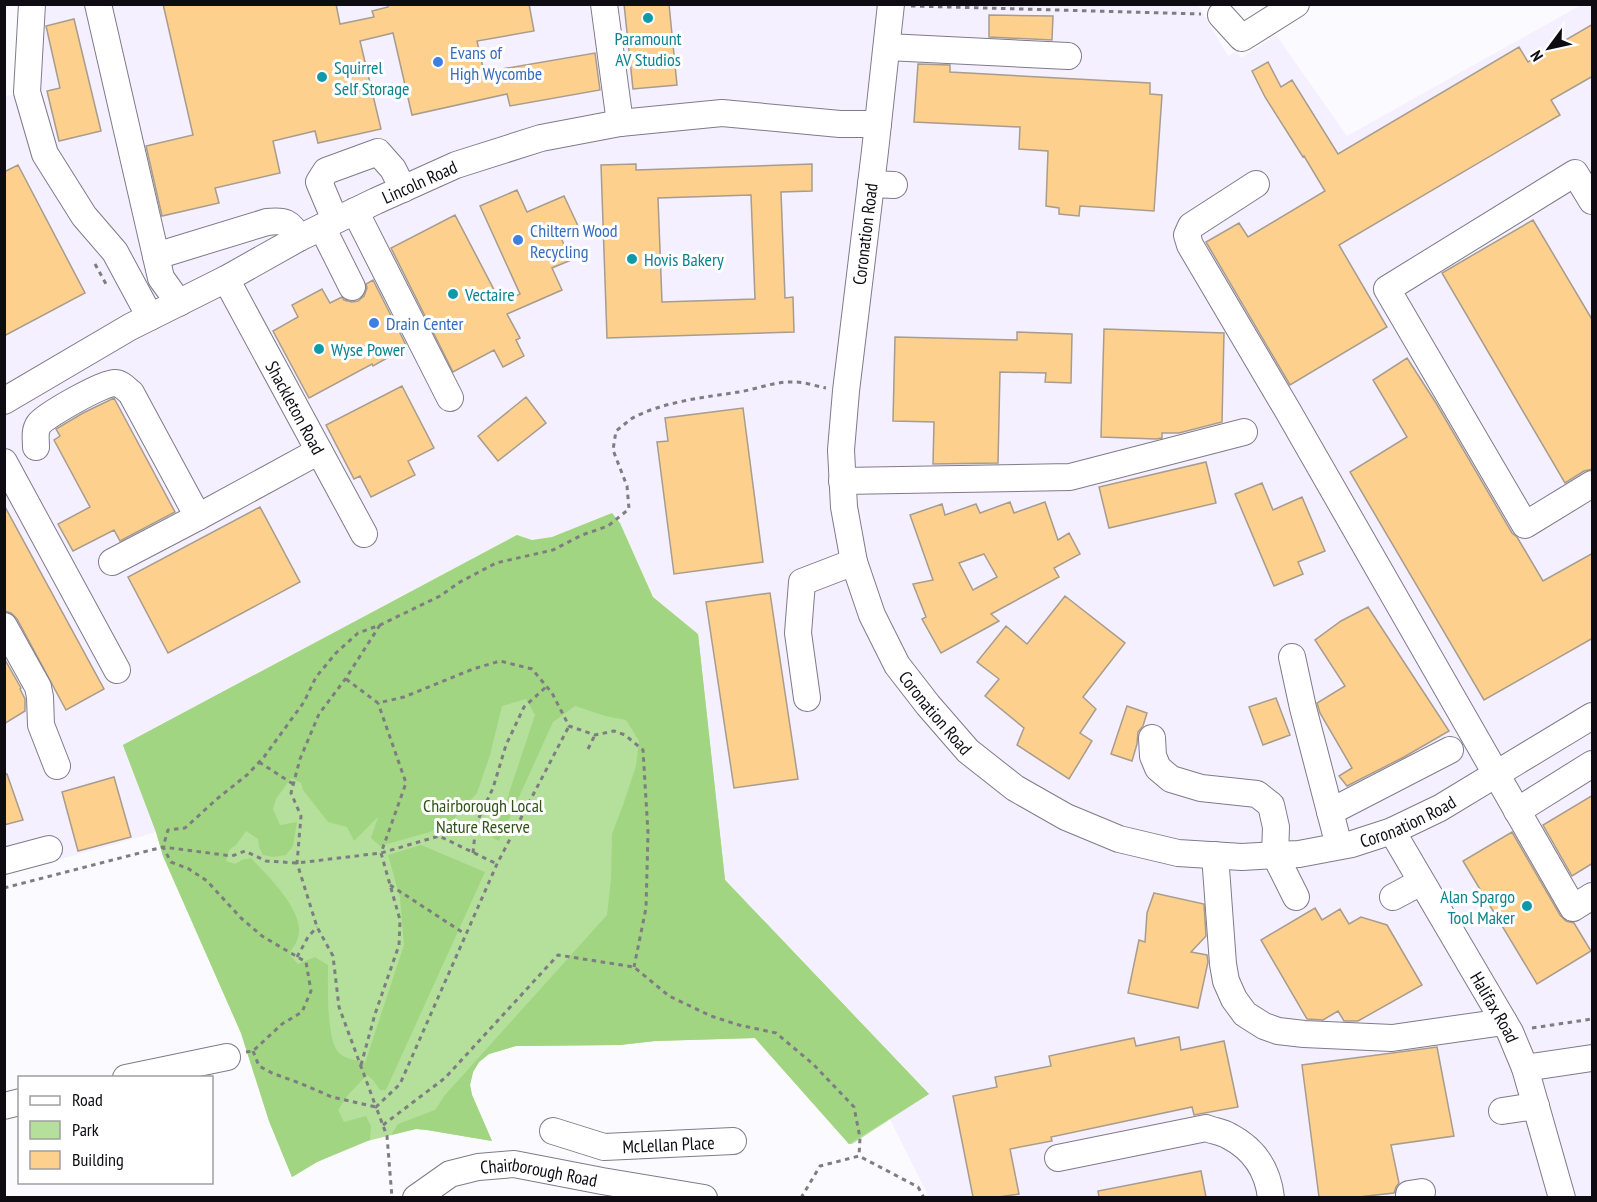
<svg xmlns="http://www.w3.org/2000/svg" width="1597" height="1202" font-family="'PT Sans Narrow',sans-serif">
  <rect width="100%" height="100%" fill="#fbfafe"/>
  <path fill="#f4f0ff" d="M 22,5 L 1198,5 L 1228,56 L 1237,51 L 1241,58 L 1276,35 L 1347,136 L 1581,5 L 1592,5 L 1592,1197 L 929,1197 L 890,1119 L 929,1093 L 725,880 L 698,634 L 653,597 L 620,523 L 612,514 L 552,537 L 532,540 L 516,535 L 124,745 L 156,832 L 112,845 L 5,874 L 4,96 L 20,94 Z"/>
  <path fill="#b5e09b" d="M 517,535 L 529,568 L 659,632 L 698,634 L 725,880 L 929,1094 L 852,1144 L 849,1144 L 755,1038 L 655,1041 L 620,1045 L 516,1046 L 489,1054 L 479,1062 L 473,1072 L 470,1085 L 472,1095 L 492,1141 L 427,1130 L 416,1129 L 359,1143 L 317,1162 L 292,1177 L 269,1121 L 241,1033 L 163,856 L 156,832 L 123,745 Z"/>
  <path fill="#a2d581" d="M 612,513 L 620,523 L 653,597 L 698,634 L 725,880 L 929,1094 L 849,1144 L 755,1038 L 655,1041 L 620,1045 L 516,1046 L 489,1054 L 479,1062 L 473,1072 L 470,1085 L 472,1095 L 492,1141 L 427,1130 L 416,1129 L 391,1135 L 398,1124 L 435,1110 L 445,1095 L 607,915 L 611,879 L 612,834 L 623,805 L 636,766 L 639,741 L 626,720 L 605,716 L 575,706 L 553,722 L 499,841 L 493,838 L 494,831 L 506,802 L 535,715 L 526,699 L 502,706 L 490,755 L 477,793 L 453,820 L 430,832 L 380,846 L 371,838 L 378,817 L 354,841 L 347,827 L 328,822 L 303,790 L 301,783 L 291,778 L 276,799 L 273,809 L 280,825 L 297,822 L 293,846 L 286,855 L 273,857 L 263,855 L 259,847 L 258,839 L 246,831 L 236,845 L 229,850 L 226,861 L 235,864 L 242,860 L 251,858 C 267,875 306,912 298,937 C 297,943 292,949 289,954 L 298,964 L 315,957 L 328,965 C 328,983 326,1041 339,1053 C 345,1059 357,1060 365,1063 L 404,945 L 400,898 L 388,855 L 421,845 L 485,872 L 386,1090 L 380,1090 L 373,1080 L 367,1075 L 348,1095 L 338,1110 L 344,1122 L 366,1116 L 371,1126 L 370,1140 L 317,1162 L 292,1177 L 269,1121 L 241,1033 L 163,856 L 156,832 L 123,745 L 517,535 L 532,540 L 552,537 Z"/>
  <path fill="#fed08d" stroke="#a79c8e" stroke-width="1.5" fill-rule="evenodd" d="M 163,4 L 336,4 L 340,24 L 374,17 L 372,11 L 388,7 L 388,4 L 529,4 L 534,31 L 477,41 L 484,72 L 595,53 L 600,90 L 510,106 L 507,94 L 412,115 L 393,33 L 360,41 L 381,129 L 318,143 L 315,131 L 273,141 L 280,173 L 215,188 L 219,203 L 162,216 L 146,146 L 193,135 Z
    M 624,4 L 669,4 L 677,85 L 633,89 Z
    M 989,15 L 1053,16 L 1052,40 L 989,37 Z
    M 74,19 L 101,131 L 59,141 L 47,91 L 60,88 L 46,26 Z
    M 1593,24 L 1593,76 L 1551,100 L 1560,115 L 1339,245 L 1387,327 L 1290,385 L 1206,242 L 1239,223 L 1248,237 L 1325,191 L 1304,156 L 1303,157 L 1265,97 L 1252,71 L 1268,62 L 1281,87 L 1292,80 L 1338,154 L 1519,47 L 1528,62 Z
    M 918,64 L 950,65 L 950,72 L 1150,83 L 1150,94 L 1162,95 L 1154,211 L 1080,206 L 1079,216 L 1059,214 L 1059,208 L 1046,206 L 1048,151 L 1019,149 L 1020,127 L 914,122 Z
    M 636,164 L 636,170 L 812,164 L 812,191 L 781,192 L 785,298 L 793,297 L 794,332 L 607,338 L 601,165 ZM 751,195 L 755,299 L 662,302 L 658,198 Z
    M 18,165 L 85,293 L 4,336 L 4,172 Z
    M 517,190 L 527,212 L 564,196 L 580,230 L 561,238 L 571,260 L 552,268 L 562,290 L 507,314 L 520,338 L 516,340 L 524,356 L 503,367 L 494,350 L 453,372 L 391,248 L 455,215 L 501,303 L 520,294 L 480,206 Z
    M 1533,220 L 1593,321 L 1593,469 L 1584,471 L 1565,483 L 1442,273 Z
    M 373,280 L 407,347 L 373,366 L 372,364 L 309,398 L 273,331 L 298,317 L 292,305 L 322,289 L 330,303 L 342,297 L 344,300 L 352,302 L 358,301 L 364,296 L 367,288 L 366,284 Z
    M 1104,329 L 1224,333 L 1222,422 L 1179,433 L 1162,433 L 1162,438 L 1156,439 L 1101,437 Z
    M 1017,332 L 1072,334 L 1071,383 L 1045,382 L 1046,373 L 1000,372 L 998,463 L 933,464 L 934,422 L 893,421 L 895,337 L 1017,340 Z
    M 1407,358 L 1436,403 L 1512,533 L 1517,537 L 1543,581 L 1593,553 L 1593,638 L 1484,700 L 1350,472 L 1407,437 L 1373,380 Z
    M 402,386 L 434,448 L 408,461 L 415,475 L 371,497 L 360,476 L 354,479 L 326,425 Z
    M 526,397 L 546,423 L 498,461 L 478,436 Z
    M 114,398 L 175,512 L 120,541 L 114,530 L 73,551 L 58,524 L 90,507 L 54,440 L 60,436 L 56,429 L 83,413 Z
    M 743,408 L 763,562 L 674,574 L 657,442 L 668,441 L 665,418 Z
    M 1206,462 L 1216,503 L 1109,528 L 1099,487 Z
    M 1262,483 L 1273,510 L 1302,497 L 1325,551 L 1298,562 L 1303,574 L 1274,586 L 1235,494 Z
    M 1010,502 L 1014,513 L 1045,502 L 1058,540 L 1069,533 L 1080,554 L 1054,568 L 1059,577 L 991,614 L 999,621 L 941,653 L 922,619 L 926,617 L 913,584 L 933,580 L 910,515 L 942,504 L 945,515 L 976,504 L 980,513 ZM 984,554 L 997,577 L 973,590 L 959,563 Z
    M 4,505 L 104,689 L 66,710 L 17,619 L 11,613 L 4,611 Z
    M 260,507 L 300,582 L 168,653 L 128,577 Z
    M 770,593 L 798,779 L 734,788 L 706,602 Z
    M 1065,596 L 1125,643 L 1083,697 L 1096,709 L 1080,733 L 1092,741 L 1069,779 L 1017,745 L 1024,728 L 985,696 L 999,679 L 977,662 L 1006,626 L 1027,644 Z
    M 1368,607 L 1449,731 L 1404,757 L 1347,786 L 1339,776 L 1352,768 L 1320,713 L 1317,703 L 1345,686 L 1315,640 L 1341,621 Z
    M 4,658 L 21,688 L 20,689 L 25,699 L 25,711 L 4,724 Z
    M 1276,698 L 1290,735 L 1263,745 L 1249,707 Z
    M 1127,706 L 1147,713 L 1143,726 L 1138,732 L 1137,744 L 1132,761 L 1111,754 Z
    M 4,774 L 7,774 L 23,820 L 4,825 Z
    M 114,777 L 131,837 L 78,851 L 62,792 Z
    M 1593,795 L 1593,863 L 1572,876 L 1543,825 Z
    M 1512,832 L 1560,915 L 1566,921 L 1574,923 L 1591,951 L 1537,984 L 1463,861 Z
    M 1154,893 L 1204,904 L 1206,936 L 1191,952 L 1207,955 L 1208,962 L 1198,1008 L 1128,993 L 1139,940 L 1145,942 L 1147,913 Z
    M 1315,908 L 1322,920 L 1340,909 L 1349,924 L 1361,917 L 1387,925 L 1422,985 L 1358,1021 L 1344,1021 L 1338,1011 L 1323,1020 L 1307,1019 L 1261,940 Z
    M 1179,1037 L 1181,1050 L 1224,1041 L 1238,1107 L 1194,1115 L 1192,1107 L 1051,1137 L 1052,1141 L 1010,1149 L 1019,1194 L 998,1197 L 973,1197 L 953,1096 L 997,1087 L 995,1077 L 1051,1066 L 1049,1056 L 1134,1038 L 1136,1046 Z
    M 1437,1047 L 1454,1136 L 1391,1145 L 1399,1183 L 1396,1187 L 1394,1193 L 1358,1197 L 1319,1197 L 1302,1065 Z
    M 1201,1171 L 1206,1197 L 1099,1197 L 1098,1191 Z"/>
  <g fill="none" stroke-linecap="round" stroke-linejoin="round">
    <defs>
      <g id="minor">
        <path d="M 32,4 L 27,92 L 45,154 L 84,216 L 115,252 L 150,317"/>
        <path d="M 98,4 L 161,278 L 179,303"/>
        <path d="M 604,4 L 620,123"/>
        <path id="s1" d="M 891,4 L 875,151 L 846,391 L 841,450 L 844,507 L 854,562 L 872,615 L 897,665 L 928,705 L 968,751 L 1015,788 L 1066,817 L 1119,839 L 1178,853 L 1242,857 L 1275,855 L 1299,854 L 1352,844 L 1392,831 L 1440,808 L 1592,716"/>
        <path d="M 1221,15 L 1242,38 L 1296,4"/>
        <path d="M 887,47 L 1068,56"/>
        <path d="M 871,184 L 894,185"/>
        <path d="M 1256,184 L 1191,226 L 1187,235 L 1190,245 L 1288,411 L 1573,908 L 1592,896"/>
        <path d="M 1592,201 L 1575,173 L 1387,289 L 1525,525 L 1592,484"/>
        <path d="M 355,211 L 450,398"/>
        <path d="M 335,220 L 319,182 L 326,171 L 378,152 L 393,169 L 403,189"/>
        <path d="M 322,227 L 352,287"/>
        <path d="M 156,256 L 267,222 C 285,220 290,222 299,238"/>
        <path id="s2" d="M 226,279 L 364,534"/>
        <path id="s3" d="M 4,401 L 130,327 L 226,279 L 299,238 L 376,201 L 456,165 L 541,138 L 620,123 L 722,113 L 840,124 L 878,124"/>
        <path d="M 36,447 C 36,439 34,431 39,424 C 46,415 104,382 115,383 C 121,383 126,389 131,393 L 198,517"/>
        <path d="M 4,462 L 117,670"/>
        <path d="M 842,481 L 1070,477 L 1244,432"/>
        <path d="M 112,562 L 198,517 L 319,451"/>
        <path d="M 4,626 L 38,687 L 40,697 L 41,725 L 57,766"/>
        <path d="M 1292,657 L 1303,708 L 1339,846"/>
        <path d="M 807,698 L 798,633 L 802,582 L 854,562"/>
        <path d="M 1152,738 L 1153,756 L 1158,768 L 1171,779 L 1201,788 L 1257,794 L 1271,805 L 1276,827 L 1275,855 L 1296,897"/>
        <path d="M 1517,811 L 1592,764"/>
        <path d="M 1330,812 L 1450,750"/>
        <path id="s4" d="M 1392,831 L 1510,1032 L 1525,1068 L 1562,1198"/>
        <path d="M 1215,855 L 1223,964 L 1226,981 L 1234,999 L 1245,1014 L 1264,1026 L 1278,1031 L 1304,1034 L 1392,1038 L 1504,1022"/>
        <path d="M 4,861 L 49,849"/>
        <path d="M 1393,897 L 1421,882"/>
        <path d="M 1525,1068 L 1592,1058"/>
        <path d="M 126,1078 L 227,1057"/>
        <path d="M 4,1106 L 20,1102"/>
        <path d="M 1502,1111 L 1536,1106"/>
        <path id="s5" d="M 553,1131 L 604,1147 L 733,1141"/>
        <path d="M 1058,1158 L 1206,1128 C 1213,1131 1222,1132 1229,1136 C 1254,1149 1268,1170 1271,1198"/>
        <path id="s6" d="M 416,1198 L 450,1174 L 478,1167 L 514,1164 L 602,1181 L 704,1198"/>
        <path d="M 1409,1198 L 1409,1194 L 1422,1192"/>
      </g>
    </defs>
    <use href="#minor" stroke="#7f7b8a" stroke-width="28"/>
    <path stroke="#7e7d82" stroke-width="3" stroke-dasharray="4.5 4.5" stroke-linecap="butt" d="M 911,6 L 1201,14
      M 95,264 L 106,284
      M 380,625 L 346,678 L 319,714 L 300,759 L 291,793 L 301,816 L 297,863 L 317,927 L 333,956 L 339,1007 L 376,1107 L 400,1084 L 497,864 L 569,726
      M 346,679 L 378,703 L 404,697 L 473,669 L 500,661 L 532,669 L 552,693 L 569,726 L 595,735 L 614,731 L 625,735 L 643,750 L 648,833 L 646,908 L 634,967
      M 588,749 L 595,735
      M 259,762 L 293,784
      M 473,853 L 476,824 L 493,788 L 506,745 L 524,707 L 547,686
      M 390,885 L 465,934
      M 4,888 L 163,847 L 232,856 L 245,851 L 266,861 L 297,863 L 381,853 L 439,836 L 497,864
      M 297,957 L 308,937 L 317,927
      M 1532,1028 L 1592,1019
      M 253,1051 L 259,1066 L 272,1073 L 302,1084 L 332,1097 L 376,1107 L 387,1136 L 392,1198
      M 246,1052 L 253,1051 L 282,1024 L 302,1012 L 311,991 L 306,962 L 262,936 L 241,918 L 207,881 L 189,869 L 171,862 L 163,847 L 168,830 L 185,828 L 218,798 L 247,775 L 264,757 L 304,702 L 316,677 L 336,653 L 358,633 L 380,625 L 440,596 L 460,582 L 496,563 L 553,550 L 582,535 L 608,526 L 629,509 L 627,486 L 613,450 L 616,431 C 621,427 626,423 631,419 C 660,402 706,397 739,392 C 757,389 776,381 794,382 C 804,382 816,386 826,388
      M 361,1065 L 375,1014 L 399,945 L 400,920 L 381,853 L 406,783 L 378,703
      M 383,1125 L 445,1078 L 558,955 L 634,967 L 669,996 L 711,1016 L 739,1025 L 776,1033 L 813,1064 L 854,1107 L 860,1138 L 859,1156
      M 801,1198 L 820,1166 L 859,1156 L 918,1187 L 924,1198"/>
    <use href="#minor" stroke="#fff" stroke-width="26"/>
  </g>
  <g fill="#0f9aa8" stroke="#fff" stroke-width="2">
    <circle cx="648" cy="18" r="6"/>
    <circle cx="322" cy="77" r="6"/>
    <circle cx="632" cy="259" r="6"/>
    <circle cx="453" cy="294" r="6"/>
    <circle cx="319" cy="349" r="6"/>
    <circle cx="1527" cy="906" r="6"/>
  </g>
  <g fill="#3f7fe0" stroke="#fff" stroke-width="2">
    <circle cx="438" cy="62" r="6"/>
    <circle cx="518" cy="240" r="6"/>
    <circle cx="374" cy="323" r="6"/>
  </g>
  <g text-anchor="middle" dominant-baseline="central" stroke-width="6" stroke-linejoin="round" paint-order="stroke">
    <g font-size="18" fill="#0d838f" stroke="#fff" text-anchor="start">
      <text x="648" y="38" text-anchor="middle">Paramount<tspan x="648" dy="21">AV Studios</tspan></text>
      <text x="334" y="67">Squirrel<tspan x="334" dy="21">Self Storage</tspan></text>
      <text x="644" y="259">Hovis Bakery</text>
      <text x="465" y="294">Vectaire</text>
      <text x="331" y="349">Wyse Power</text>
      <text x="1515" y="896" text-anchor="end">Alan Spargo<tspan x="1515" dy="21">Tool Maker</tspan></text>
    </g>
    <g font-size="18" fill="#366cbe" stroke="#fff" text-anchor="start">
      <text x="450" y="52">Evans of<tspan x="450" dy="21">High Wycombe</tspan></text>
      <text x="530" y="230">Chiltern Wood<tspan x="530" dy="21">Recycling</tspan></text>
      <text x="386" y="323">Drain Center</text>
    </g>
    <g font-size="18" fill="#0e0c12" stroke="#fff">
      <text stroke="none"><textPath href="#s3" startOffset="470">Lincoln Road</textPath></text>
      <text transform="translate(865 234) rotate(-83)">Coronation Road</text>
      <text stroke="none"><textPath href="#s2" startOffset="146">Shackleton Road</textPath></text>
      <text stroke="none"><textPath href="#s1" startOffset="735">Coronation Road</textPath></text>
      <text stroke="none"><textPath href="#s1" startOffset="1257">Coronation Road</textPath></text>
      <text stroke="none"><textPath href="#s4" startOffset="204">Halifax Road</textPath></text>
      <text stroke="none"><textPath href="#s5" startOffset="118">McLellan Place</textPath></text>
      <text stroke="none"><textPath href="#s6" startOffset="132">Chairborough Road</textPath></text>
    </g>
    <g font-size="18" fill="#315118" stroke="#fff">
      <text x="483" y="805">Chairborough Local<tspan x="483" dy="21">Nature Reserve</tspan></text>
    </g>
  </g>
  <rect width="1597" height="1202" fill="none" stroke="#0e0c12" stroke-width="12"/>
  <rect x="18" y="1076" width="195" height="108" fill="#ffffff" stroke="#9f9ea0" stroke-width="1.5"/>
  <rect x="30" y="1096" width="30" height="9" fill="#ffffff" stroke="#9f9ea0" stroke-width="1.5"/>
  <text x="72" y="1106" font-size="18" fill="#0e0c12">Road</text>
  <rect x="30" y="1121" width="30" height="18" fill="#b5e09b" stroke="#9f9ea0" stroke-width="1.5"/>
  <text x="72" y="1136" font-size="18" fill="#0e0c12">Park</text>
  <rect x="30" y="1151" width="30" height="18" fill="#fed08d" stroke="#9f9ea0" stroke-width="1.5"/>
  <text x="72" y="1166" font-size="18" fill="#0e0c12">Building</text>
  <g transform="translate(1549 48) rotate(237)" stroke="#ffffff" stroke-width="4.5" paint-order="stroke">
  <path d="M0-4.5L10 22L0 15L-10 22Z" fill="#0e0c12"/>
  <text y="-9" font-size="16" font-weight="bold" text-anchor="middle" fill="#0e0c12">N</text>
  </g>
</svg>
